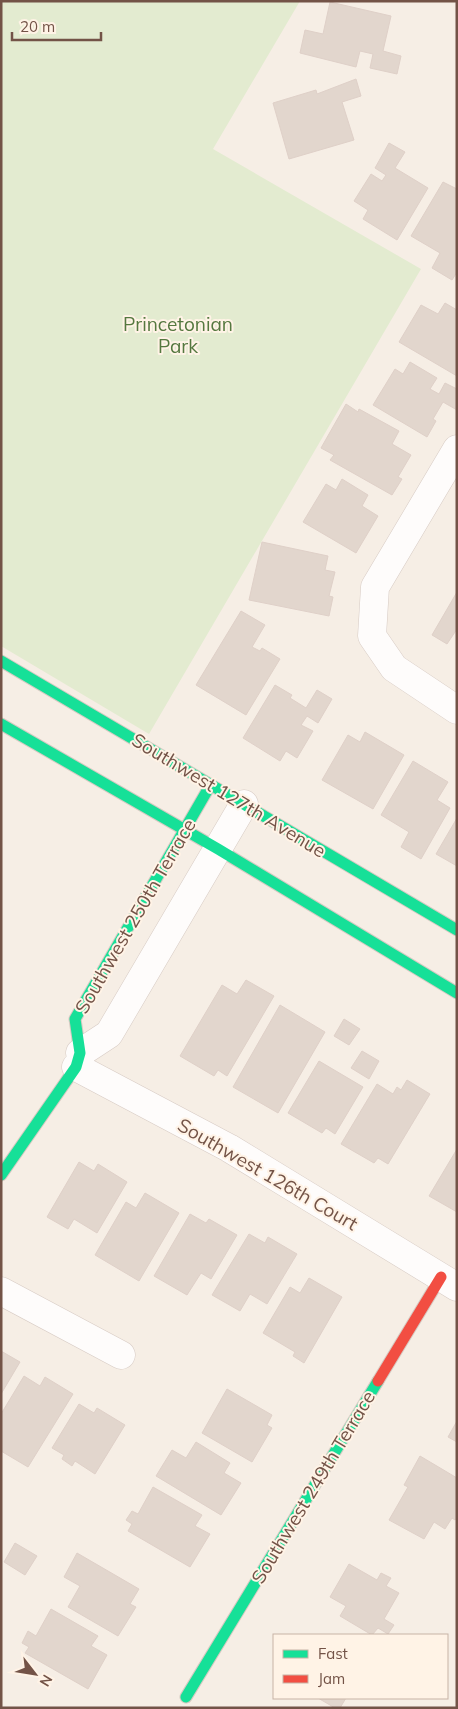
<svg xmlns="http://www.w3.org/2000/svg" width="458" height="1709" font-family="Mulish,sans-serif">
  <rect width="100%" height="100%" fill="#f6eee5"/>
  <path fill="#e3ebd0" d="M 1,1 L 300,1 L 213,149 L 421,269 L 149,734 L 1,646 Z"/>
  <path fill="#e2d6cd" stroke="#dfd0c8" d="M 330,2 L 391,16 L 383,51 L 401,56 L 397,74 L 370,68 L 373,54 L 360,51 L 356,67 L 300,53 L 305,30 L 323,34 Z
    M 356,79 L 361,96 L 342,102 L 354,140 L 289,159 L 273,103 L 316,90 L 317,94 Z
    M 389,143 L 405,152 L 395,168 L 428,188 L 397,240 L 363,219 L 368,210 L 354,201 L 371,174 L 382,181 L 386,175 L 375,168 Z
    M 443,182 L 457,189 L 457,272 L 452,280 L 432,268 L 440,253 L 411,236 Z
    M 445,303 L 457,310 L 457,376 L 399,342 L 421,305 L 438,314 Z
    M 410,362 L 437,378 L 430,389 L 439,394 L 445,383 L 457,389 L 457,410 L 443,402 L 433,419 L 436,421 L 427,437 L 373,405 L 395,369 L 403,374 Z
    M 346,404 L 358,412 L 359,409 L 399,431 L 392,444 L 411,455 L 398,477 L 402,479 L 392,495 L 330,460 L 334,455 L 321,448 Z
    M 342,479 L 368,495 L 362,506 L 378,516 L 356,553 L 303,522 L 326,484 L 336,490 Z
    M 262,542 L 328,556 L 325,570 L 335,572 L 329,596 L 333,597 L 329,616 L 249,600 Z
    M 457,592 L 457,629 L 447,644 L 432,635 Z
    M 241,611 L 265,625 L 252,647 L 260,651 L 262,648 L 280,659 L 246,715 L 196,685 Z
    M 275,685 L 292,695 L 290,698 L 306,708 L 317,690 L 332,699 L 318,723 L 307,716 L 301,725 L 313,731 L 297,758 L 286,751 L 280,761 L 243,738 Z
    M 365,732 L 404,755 L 373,809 L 322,780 L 348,735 L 360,742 Z
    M 413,761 L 448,782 L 437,800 L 450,808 L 421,859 L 401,847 L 409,832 L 381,815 Z
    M 457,818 L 457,866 L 436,854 Z
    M 246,980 L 274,996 L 227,1076 L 218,1070 L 214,1076 L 180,1056 L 222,985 L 237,994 Z
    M 280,1005 L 325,1032 L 278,1113 L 233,1087 Z
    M 344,1019 L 360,1029 L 349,1045 L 334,1036 Z
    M 362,1051 L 379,1061 L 369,1079 L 351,1068 Z
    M 319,1061 L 363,1087 L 335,1134 L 326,1128 L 322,1133 L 288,1113 Z
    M 407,1080 L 430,1094 L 388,1164 L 378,1158 L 374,1163 L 341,1144 L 377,1084 L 393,1094 L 397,1087 L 401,1090 Z
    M 457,1149 L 457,1212 L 429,1196 Z
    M 79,1162 L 94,1171 L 98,1164 L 127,1182 L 97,1233 L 74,1219 L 68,1229 L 47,1217 Z
    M 145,1193 L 179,1213 L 139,1281 L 95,1255 L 126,1202 L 136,1208 Z
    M 190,1214 L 206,1223 L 209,1219 L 237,1235 L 211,1279 L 201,1273 L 187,1295 L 154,1276 Z
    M 249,1234 L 265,1243 L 268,1237 L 297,1254 L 267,1304 L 250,1294 L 240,1311 L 212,1295 Z
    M 309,1278 L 342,1297 L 304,1363 L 293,1356 L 295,1352 L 263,1333 L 290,1287 L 300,1293 Z
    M 1,1351 L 20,1362 L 1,1394 Z
    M 24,1376 L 40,1386 L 45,1377 L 73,1394 L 28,1467 L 1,1451 L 1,1414 Z
    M 227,1389 L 272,1415 L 267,1425 L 272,1428 L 252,1462 L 202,1433 Z
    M 79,1404 L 94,1413 L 97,1408 L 125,1425 L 95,1474 L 75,1461 L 72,1466 L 62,1459 L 64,1455 L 52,1448 Z
    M 457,1421 L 457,1442 L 448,1437 Z
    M 196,1442 L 230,1463 L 224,1473 L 241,1483 L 221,1515 L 156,1476 L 172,1450 L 186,1458 Z
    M 420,1456 L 457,1478 L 457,1517 L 455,1520 L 452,1518 L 445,1529 L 434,1522 L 424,1539 L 389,1520 L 408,1487 L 404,1485 Z
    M 153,1487 L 202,1515 L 195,1526 L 210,1534 L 190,1567 L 128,1531 L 132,1524 L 126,1520 L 132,1511 L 138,1514 Z
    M 15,1543 L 37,1556 L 25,1575 L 4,1562 Z
    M 77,1553 L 139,1589 L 130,1604 L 136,1607 L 118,1636 L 68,1607 L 80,1586 L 64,1577 Z
    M 349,1564 L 377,1580 L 381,1573 L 391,1578 L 386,1586 L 399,1593 L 384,1619 L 394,1625 L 388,1634 L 378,1628 L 372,1635 L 340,1616 L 346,1606 L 330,1597 Z
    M 51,1609 L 98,1636 L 91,1646 L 107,1655 L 88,1689 L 25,1653 L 29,1647 L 22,1643 L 28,1631 L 36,1636 Z
    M 318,1698 L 346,1698 L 340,1708 L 335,1708 Z"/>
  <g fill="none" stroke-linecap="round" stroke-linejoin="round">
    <defs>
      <path id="street" d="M 457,449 L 375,587 L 372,636 L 394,668 L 457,710
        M 80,1053 L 109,1034 L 244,804
        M 76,1067 L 229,1148 L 457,1287
        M 1,1291 L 121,1355"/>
      <path id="fast" d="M 1,661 L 457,930
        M 1,724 L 218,849 L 457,993
        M 1,1175 L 76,1067 L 80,1053 L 75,1019 L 211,784
        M 186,1697 L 378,1381"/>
      <path id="jam" d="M 378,1381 L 441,1277"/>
    </defs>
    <use href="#street" stroke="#d7cbc4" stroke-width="29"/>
    <use href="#fast" stroke="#d6cac2" stroke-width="13"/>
    <use href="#jam" stroke="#d6cac2" stroke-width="13"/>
    <use href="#street" stroke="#fefcfb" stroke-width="28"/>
    <use href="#fast" stroke="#16e098" stroke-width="11"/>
    <use href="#jam" stroke="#f24e42" stroke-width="11"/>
  </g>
  <g text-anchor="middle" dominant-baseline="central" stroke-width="4" stroke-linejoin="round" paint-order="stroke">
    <g font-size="19" fill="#55783f" stroke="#fff3e6">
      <text x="178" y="324">Princetonian<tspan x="178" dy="22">Park</tspan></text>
    </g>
    <g font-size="19" fill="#735347" stroke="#fff3e6">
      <text transform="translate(229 795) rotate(31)">Southwest 127th Avenue</text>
      <text transform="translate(135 916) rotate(-60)">Southwest 250th Terrace</text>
      <text transform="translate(268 1174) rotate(30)">Southwest 126th Court</text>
      <text transform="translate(313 1487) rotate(-59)">Southwest 249th Terrace</text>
    </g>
  </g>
  <rect width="458" height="1709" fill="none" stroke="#735347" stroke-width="5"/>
  <rect x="273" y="1634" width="175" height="65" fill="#fff3e6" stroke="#c7b3a6"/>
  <rect x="283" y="1650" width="25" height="8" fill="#16e098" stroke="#c7b3a6"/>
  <text x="318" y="1659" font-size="15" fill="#735347">Fast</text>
  <rect x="283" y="1675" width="25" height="8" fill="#f24e42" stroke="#c7b3a6"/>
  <text x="318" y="1684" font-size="15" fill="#735347">Jam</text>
  <g transform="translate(35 1674) rotate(121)" stroke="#fff3e6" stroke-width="4" paint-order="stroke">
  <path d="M0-4L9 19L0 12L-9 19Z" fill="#735347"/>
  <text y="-8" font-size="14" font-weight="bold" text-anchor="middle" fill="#735347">N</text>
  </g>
  <path d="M12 32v8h89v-8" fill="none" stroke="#735347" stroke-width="2.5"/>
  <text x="20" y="32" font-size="15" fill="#735347" stroke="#fff3e6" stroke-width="4" paint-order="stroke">20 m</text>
</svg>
